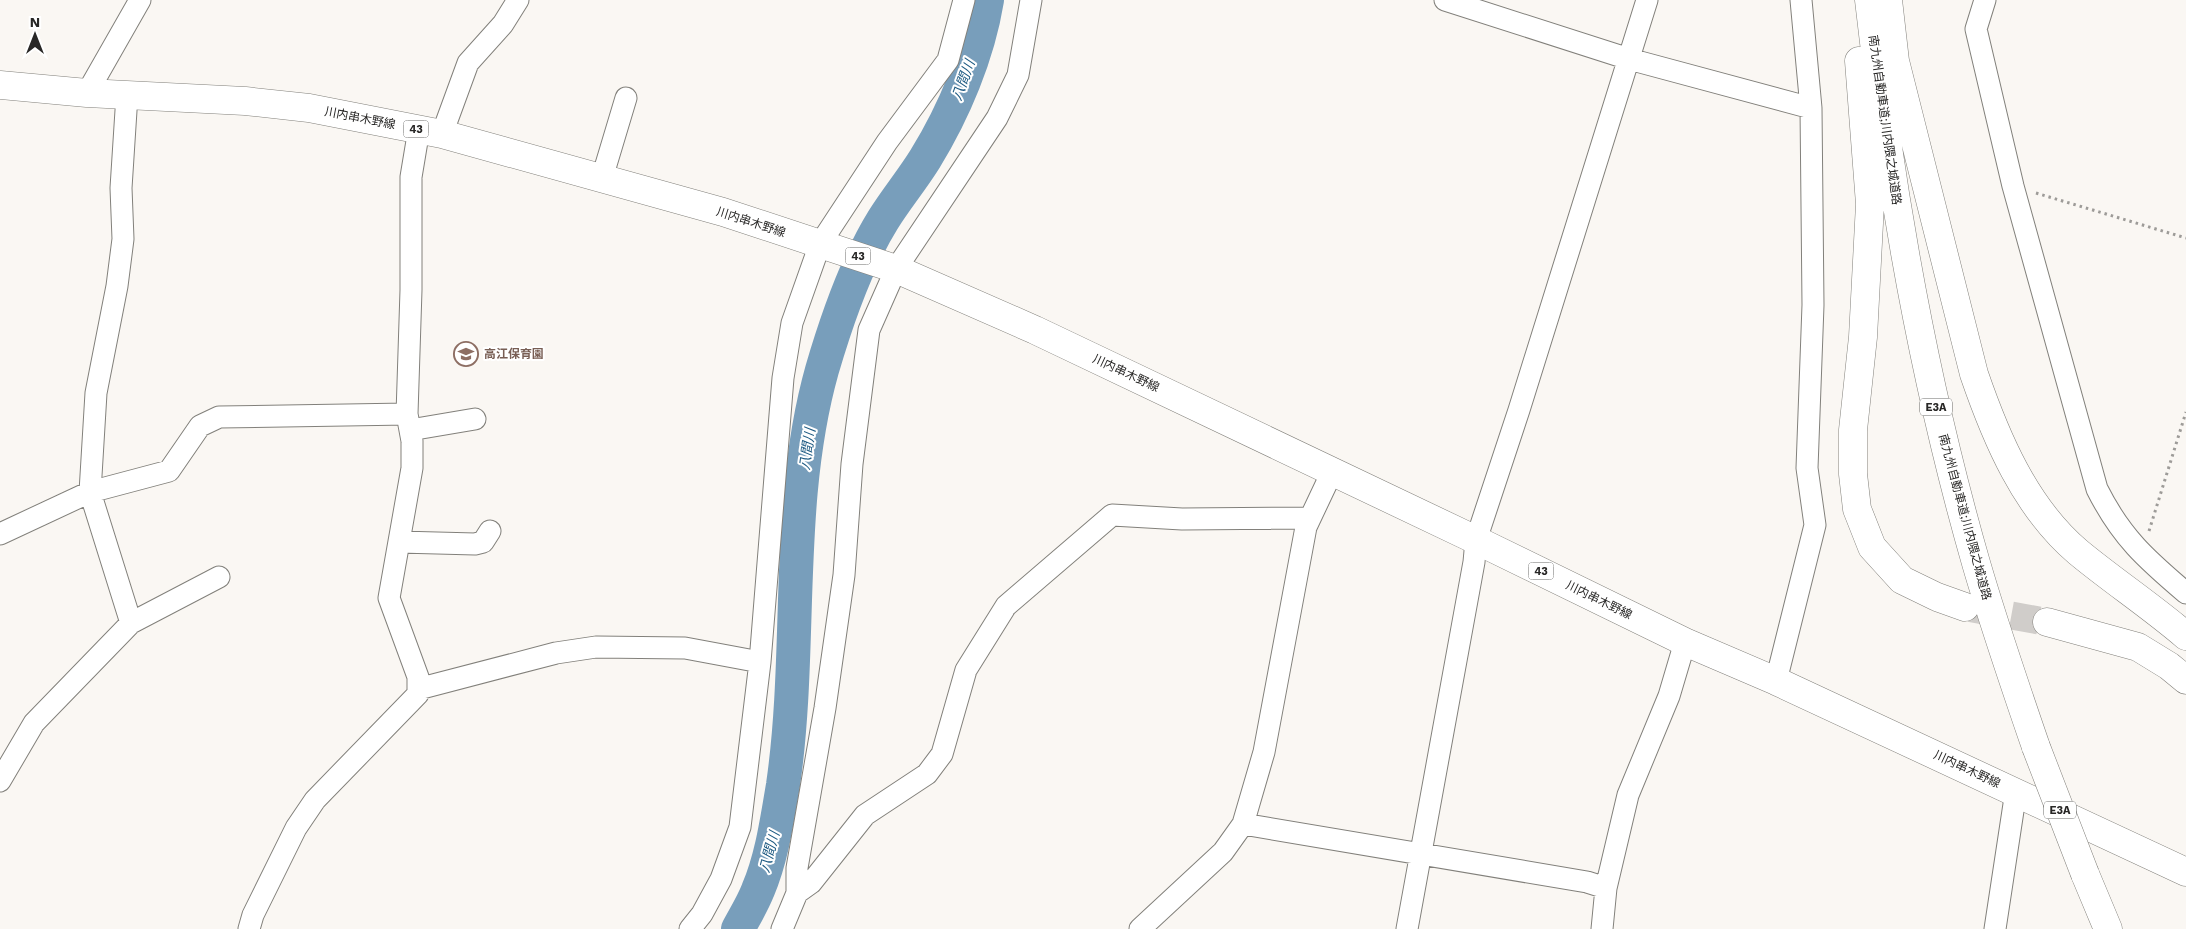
<svg xmlns="http://www.w3.org/2000/svg" width="2186" height="929" font-family="'Work Sans','Noto Sans JP',sans-serif">
  <rect width="100%" height="100%" fill="#faf7f3"/>
  <g fill="none" stroke-linecap="round" stroke-linejoin="round">
    <path stroke="#789ebb" stroke-width="34" d="M 738,929 C 745,916 753,903 758,890 C 772,857 777,820 783,785 C 803,647 784,505 822,370 C 836,322 857,262 883,220 C 896,199 912,180 925,159 C 954,112 978,55 987,0"/>
    <path stroke="#d0cdca" stroke-width="28" stroke-dasharray="28 14" stroke-linecap="butt" d="M 1970,608 L 2047,622"/>
    <defs>
      <path id="street" d="M 1445,0 L 1629,59 L 1811,108
        M 1985,0 L 1976,29 L 2013,186 L 2097,489 C 2121,537 2146,559 2186,593
        M 87,93 L 140,0
        M 442,134 L 468,63 L 503,24 L 518,0
        M 602,178 L 626,98
        M 410,430 L 475,419
        M 0,534 L 90,492 L 169,471 L 200,426 L 219,417 L 407,414
        M 399,542 L 475,544 L 483,542 L 490,531
        M 131,623 L 219,577
        M 1776,681 L 1815,525 L 1807,468 L 1813,305 L 1811,108 L 1801,0
        M 418,689 L 556,653 L 596,647 L 685,648 L 760,662
        M 0,781 L 34,723 L 131,623 L 90,492 L 96,393 L 117,286 L 123,239 L 121,188 L 127,95
        M 1243,824 L 1587,882 L 1606,888
        M 797,893 L 811,883 L 865,815 L 927,774 L 942,754 L 966,670 L 1006,606 L 1112,515 L 1182,519 L 1310,518
        M 249,929 L 253,915 L 296,828 L 315,800 L 418,694 L 418,677 L 389,598 L 412,468 L 412,441 L 407,414 L 411,290 L 411,177 L 419,129
        M 690,929 L 702,914 L 721,879 L 740,827 L 760,662 L 783,378 L 792,323 L 820,244 L 887,142 L 948,60 L 964,0
        M 782,929 L 797,893 L 797,868 L 825,708 L 844,575 L 852,464 L 869,330 L 896,269 L 997,118 L 1018,75 L 1031,0
        M 1140,929 L 1223,852 L 1243,824 L 1264,752 L 1306,527 L 1332,472
        M 1407,929 L 1474,562 L 1476,540 L 1519,410 L 1647,0
        M 1602,929 L 1606,888 L 1628,795 L 1669,696 L 1685,642
        M 1995,929 L 2016,791"/>
      <path id="primary" d="M 0,85 L 87,93 L 245,101 L 309,108 L 442,134 L 723,212 L 896,269 L 1035,330 L 1476,540 L 1685,642 L 1776,681 L 2186,872"/>
      <path id="highway" d="M 1869,0 C 1890,190 1923,379 1976,563 C 1994,625 2015,686 2036,747
        M 1888,0 L 1895,61 L 1974,374 C 1996,438 2025,507 2078,552 C 2113,581 2151,606 2186,636
        M 1859,61 L 1870,204 L 1863,337 L 1853,430 L 1853,474 L 1857,509 L 1872,547 L 1902,580 L 1937,597 L 1965,607
        M 2047,622 L 2138,647 L 2169,666 L 2186,680
        M 2085,874 L 2108,929"/>
    </defs>
    <use href="#street" stroke="#82807b" stroke-width="23"/>
    <use href="#primary" stroke="#82807b" stroke-width="29"/>
    <use href="#highway" stroke="#82807b" stroke-width="29"/>
    <path stroke="#9d9b98" stroke-width="3" stroke-dasharray="2.5 4" stroke-linecap="butt" d="M 2036,193 L 2186,238
      M 2149,531 L 2186,412"/>
    <use href="#street" stroke="#fff" stroke-width="21"/>
    <use href="#primary" stroke="#fff" stroke-width="28"/>
    <use href="#highway" stroke="#fff" stroke-width="28"/>
    <defs>
      <path id="highway-bridge" d="M 2036,747 L 2085,874"/>
    </defs>
    <use href="#highway-bridge" stroke="#82807b" stroke-width="29" stroke-linecap="butt"/>
    <use href="#highway-bridge" stroke="#fff" stroke-width="28"/>
  </g>
  <defs>
    <symbol id="school-ring" viewBox="-11 -11 22 22"><circle r="9.5" fill="#fff" stroke="#8d6e63" stroke-width="1.5"/><path d="M0-5L7-2L0 1L-7-2ZM-4 1L0 2.5L4 1V4Q0 6-4 4Z" fill="#8d6e63"/></symbol>
  </defs>
  <g fill-rule="evenodd">
    <use href="#school-ring" x="452" y="340" width="28" height="28"/>
  </g>
  <g text-anchor="middle" dominant-baseline="central" stroke-width="4" stroke-linejoin="round" paint-order="stroke">
    <g fill="#fff" stroke="#686867" stroke-width="1">
      <rect x="403.5" y="120.5" width="25" height="17" rx="4"/>
      <rect x="845.5" y="247.5" width="25" height="17" rx="4"/>
      <rect x="1920" y="398.5" width="32" height="17" rx="4"/>
      <rect x="1528.5" y="562.5" width="25" height="17" rx="4"/>
      <rect x="2044" y="801.5" width="32" height="17" rx="4"/>
    </g>
    <g font-size="11" font-weight="bold" fill="#282726">
      <text x="416" y="129">43</text>
      <text x="858" y="256">43</text>
      <text x="1936" y="407">E3A</text>
      <text x="1541" y="571">43</text>
      <text x="2060" y="810">E3A</text>
    </g>
    <g font-size="12" fill="#282726" stroke="#fff">
      <text transform="translate(360 118) rotate(11)">川内串木野線</text>
      <text transform="translate(1885 120) rotate(82)">南九州自動車道;川内隈之城道路</text>
      <text transform="translate(751 222) rotate(18)">川内串木野線</text>
      <text transform="translate(1126 373) rotate(25)">川内串木野線</text>
      <text transform="translate(1965 517) rotate(75)">南九州自動車道;川内隈之城道路</text>
      <text transform="translate(1599 600) rotate(26)">川内串木野線</text>
      <text transform="translate(1967 769) rotate(25)">川内串木野線</text>
    </g>
    <g font-size="12" font-weight="bold" fill="#785e54" stroke="#fff" text-anchor="start">
      <text x="484" y="354">高江保育園</text>
    </g>
    <g font-size="14" font-style="italic" fill="#1d5a82" stroke="#fff">
      <text transform="translate(963 80) rotate(-70)">八間川</text>
      <text transform="translate(807 449) rotate(-82)">八間川</text>
      <text transform="translate(769 852) rotate(-75)">八間川</text>
    </g>
  </g>
  <g transform="translate(35 35)" stroke="#ffffff" stroke-width="4" paint-order="stroke">
  <path d="M0-4L9 19L0 12L-9 19Z" fill="#282726"/>
  <text y="-8" font-size="14" font-weight="bold" text-anchor="middle" fill="#282726">N</text>
  </g>
</svg>
